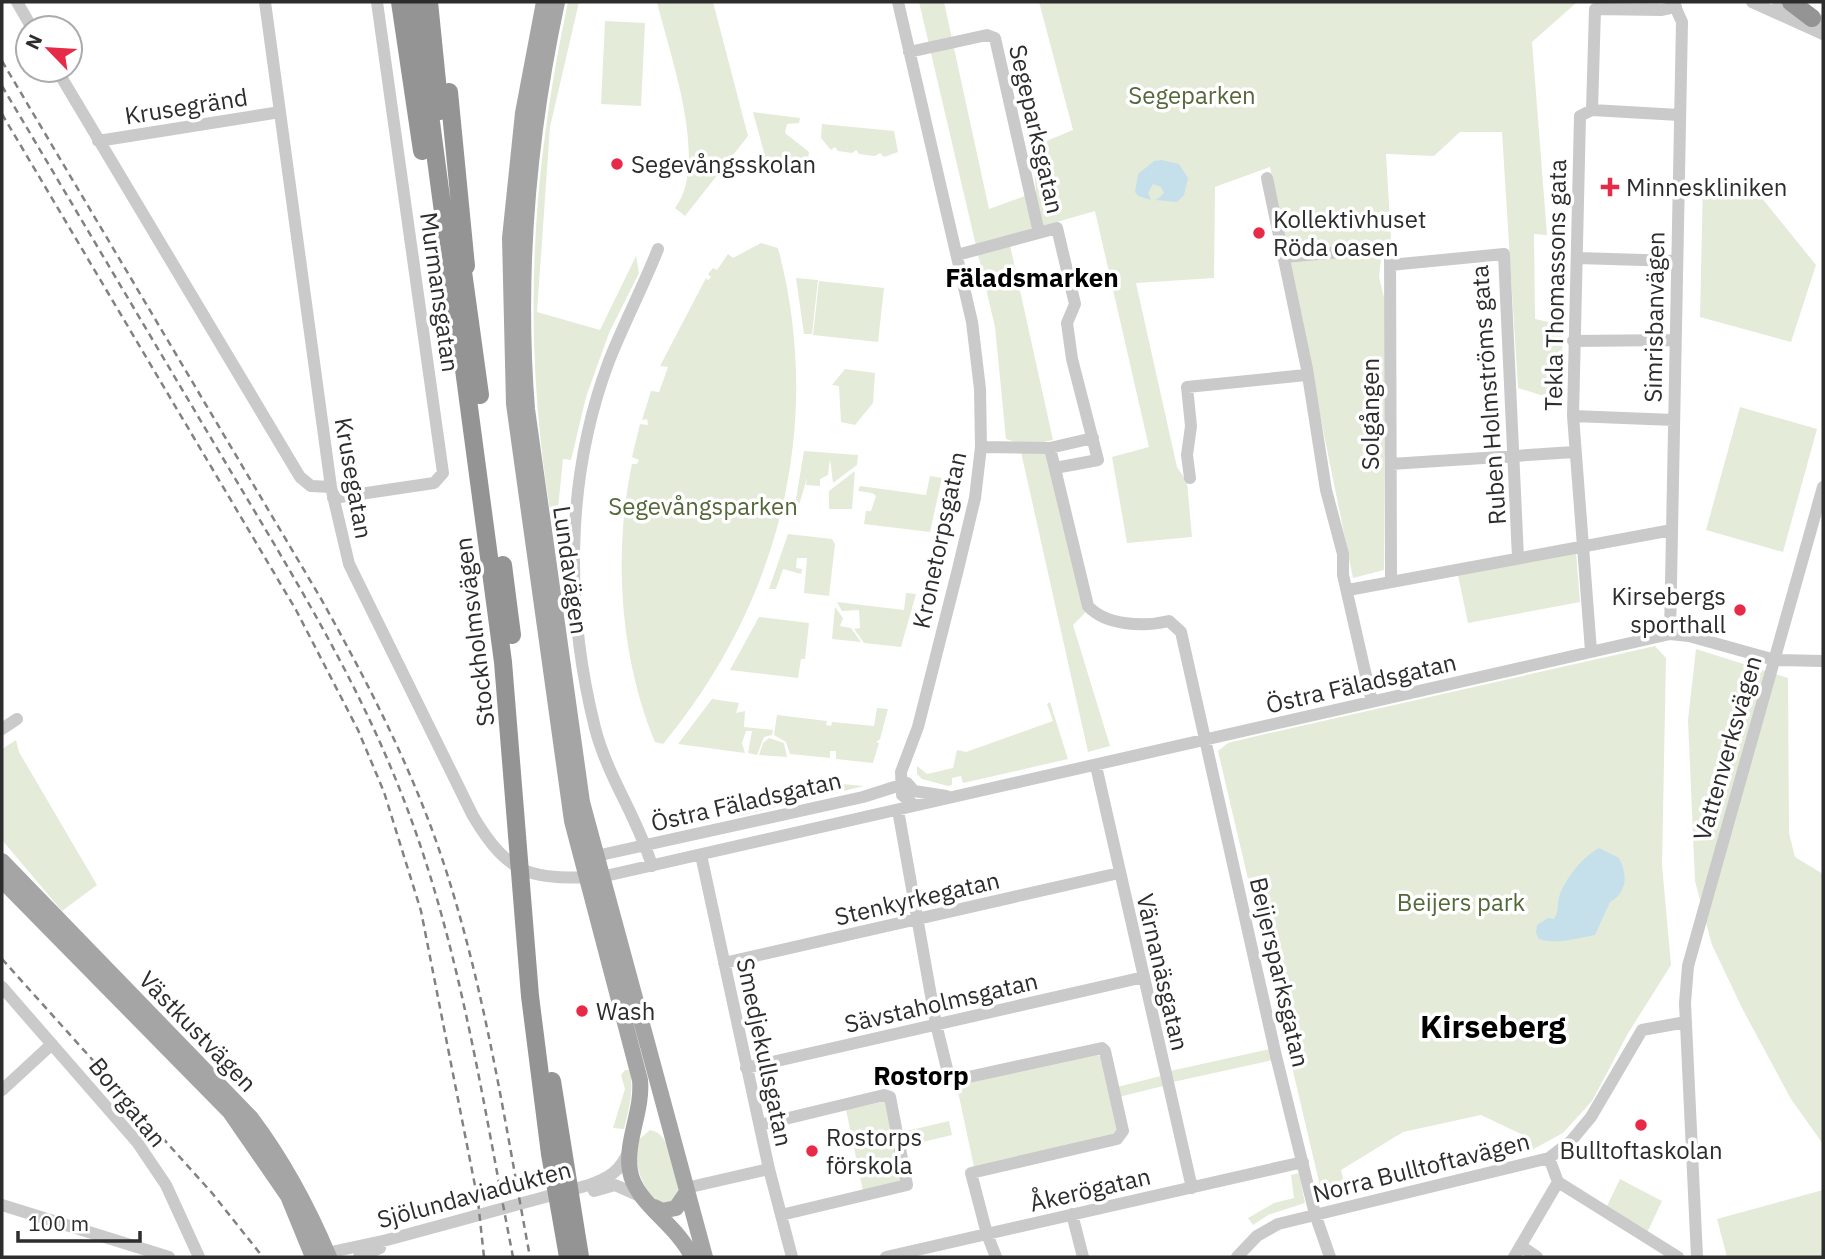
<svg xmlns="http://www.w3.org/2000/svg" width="1825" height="1259" font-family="'IBM Plex Sans',sans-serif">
  <rect width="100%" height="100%" fill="#fff"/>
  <path fill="#e4ebd9" d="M 568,2 L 579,2 L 550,127 L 537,312 L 600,330 L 636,256 L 639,273 L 609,333 L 586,397 L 571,460 L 563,459 L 555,538 C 521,355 529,184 568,2 Z
    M 657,2 L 713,2 L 748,136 L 685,216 L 675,208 C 710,163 669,53 657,2 Z
    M 919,2 L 944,2 L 989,209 L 1036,192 L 1032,147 L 1073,130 L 1039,2 L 1614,2 L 1576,3 L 1532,42 L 1547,235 L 1534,234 L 1535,319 L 1562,325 L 1563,402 L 1518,388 L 1502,132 L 1460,132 L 1434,156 L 1386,154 L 1391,238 L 1381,259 L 1379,277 L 1385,301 L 1384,570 L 1353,578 L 1270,167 L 1215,187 L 1214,278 L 1136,283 L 1177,467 L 1187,482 L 1192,537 L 1127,543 L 1112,457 L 1149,447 L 1095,211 L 1008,236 L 1053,440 L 1043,442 L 1086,612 L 1073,625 L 1110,746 L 1088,752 L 1019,443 L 1006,439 L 995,327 Z
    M 605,21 L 645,23 L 641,106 L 601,104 Z
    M 753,112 L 800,118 L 799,123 L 787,124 L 785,133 L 809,152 L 807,165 L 766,160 Z
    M 822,124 L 894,131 L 898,152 L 884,157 L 880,153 L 875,156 L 859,154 L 856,150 L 852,153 L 838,151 L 835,147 L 831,150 L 821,138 Z
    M 1703,181 L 1761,197 L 1816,265 L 1791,342 L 1700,317 Z
    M 761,243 L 778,248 C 825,426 779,603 663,744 L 655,742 C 620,658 613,553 632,464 L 637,464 L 639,460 L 632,457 L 640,424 L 648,425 L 647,419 L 642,420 L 651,391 L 659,392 L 668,367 L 660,366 L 706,278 L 708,280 L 711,277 L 708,274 L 713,268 L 717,270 L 728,254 L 733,258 Z
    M 796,278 L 818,280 L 812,334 L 804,334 Z
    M 819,281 L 884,288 L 878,342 L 813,335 Z
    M 845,369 L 875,373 L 873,403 L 855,425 L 841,422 L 839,386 L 832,385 Z
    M 1740,407 L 1817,429 L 1783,552 L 1706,530 Z
    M 804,451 L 858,455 L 857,465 L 833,483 L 830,459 L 828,475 L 820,479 L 820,486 L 806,485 L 807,478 L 799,505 L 795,505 Z
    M 855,471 L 852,509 L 829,509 L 829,491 Z
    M 930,476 L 942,478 L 930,532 L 864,524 L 866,511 L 871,511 L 876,496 L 872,493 L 858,491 L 860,486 L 926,495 Z
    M 788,534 L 832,539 L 835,544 L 829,596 L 804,593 L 807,558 L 797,558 L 796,568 L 802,569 L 801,574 L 783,569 L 776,589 L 769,589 Z
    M 1576,553 L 1580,602 L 1468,623 L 1458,575 Z
    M 906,593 L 916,594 L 901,647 L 864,643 L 854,629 L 860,628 L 859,610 L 842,611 L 837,602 L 904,610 Z
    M 835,607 L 843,618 L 840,626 L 851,628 L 861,642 L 832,639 Z
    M 759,617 L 809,623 L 805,659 L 801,659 L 798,678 L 730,670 Z
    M 1655,646 L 1666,658 L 1662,865 L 1671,965 L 1627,1035 L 1592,1101 L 1563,1133 L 1530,1151 L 1521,1134 L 1481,1115 L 1403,1132 L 1341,1170 L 1347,1194 L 1323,1199 L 1218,751 L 1228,743 L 1261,735 Z
    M 1696,649 L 1788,678 L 1789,833 L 1795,857 L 1823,874 L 1823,1144 L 1791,1099 L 1743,1010 L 1712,945 L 1695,881 L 1688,720 Z
    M 712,699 L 739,703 L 736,713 L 745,711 L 744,727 L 773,730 L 772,735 L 764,737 L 757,755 L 748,753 L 752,731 L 746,731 L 742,743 L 745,753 L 678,744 Z
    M 1050,702 L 1068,759 L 963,783 L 961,776 L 952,778 L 952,785 L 948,786 L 922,779 L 917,774 L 917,766 L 927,774 L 953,768 L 957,750 L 966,752 L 1053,721 L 1047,704 Z
    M 877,708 L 888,709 L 880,739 L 876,742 L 879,743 L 873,763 L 836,759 L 836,751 L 830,751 L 830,758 L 790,754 L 786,742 L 774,735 L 777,715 L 827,721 L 826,725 L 831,726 L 832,722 L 874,726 Z
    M 769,738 L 784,743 L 787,757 L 759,755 L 763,743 Z
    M 16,740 L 19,752 L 97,885 L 62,911 L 2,840 L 2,749 Z
    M 808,781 L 864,786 L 806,800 L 804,798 Z
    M 731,795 L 797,802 L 739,816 L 730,800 Z
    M 1270,1049 L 1273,1060 L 1173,1082 L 1170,1071 Z
    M 1093,1052 L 1101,1057 L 1117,1129 L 1114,1136 L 974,1167 L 956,1082 Z
    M 625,1070 L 630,1070 C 634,1092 629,1108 624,1129 L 613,1128 L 625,1089 L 621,1075 Z
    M 1161,1076 L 1163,1086 L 1119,1097 L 1117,1087 Z
    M 885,1101 L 903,1180 L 863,1191 L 846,1110 Z
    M 949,1121 L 952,1135 L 906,1146 L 902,1132 Z
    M 650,1130 C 672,1133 674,1173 679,1191 L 673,1203 L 658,1204 C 640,1183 635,1168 637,1141 Z
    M 1299,1173 L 1305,1203 L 1268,1215 L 1253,1225 L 1248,1218 L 1274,1203 L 1294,1198 L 1291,1175 Z
    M 1620,1179 L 1662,1201 L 1647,1233 L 1607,1206 Z
    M 1823,1190 L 1823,1257 L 1727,1257 L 1717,1219 Z"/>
  <path fill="#c5e0eb" d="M 1161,160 L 1179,164 L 1188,178 L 1184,195 L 1177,202 L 1156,200 L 1164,193 L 1161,187 L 1153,184 L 1148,193 L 1151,200 L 1138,196 L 1135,192 L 1138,174 L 1154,161 Z
    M 1599,848 L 1619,858 C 1628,875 1627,893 1610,902 L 1595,935 C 1576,938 1557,945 1539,939 L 1536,933 L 1537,925 L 1548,918 L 1554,919 C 1559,912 1557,905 1559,897 C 1565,879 1582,857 1599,848 Z"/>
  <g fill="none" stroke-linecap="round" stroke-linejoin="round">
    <path stroke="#cacaca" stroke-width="12" d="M 17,2 L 32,28
      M 265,2 L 331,487 L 349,564 L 473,816 C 510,878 532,879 601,877 L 1670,634 L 1689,636 L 1775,660 L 1823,661
      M 898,2 L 972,322 L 980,389 L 981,447 L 975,498 L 958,569 L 918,727 L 901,772 L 902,795 L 914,805
      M 1752,2 L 1823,34
      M 1778,2 L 1823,22
      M 909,52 L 987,35 L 995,38 L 1039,233
      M 57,70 L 300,477 L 311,486 L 331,487
      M 1592,110 L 1679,115
      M 98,141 L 280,112
      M 1267,178 L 1307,369 L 1326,490 L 1343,554 L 1343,575 L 1372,702
      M 957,255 L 1057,228 L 1075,304 L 1067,323 L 1072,359 L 1098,460 L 1055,468
      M 1283,257 L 1390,248 L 1391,581
      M 1577,258 L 1676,261
      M 1390,265 L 1504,254 L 1518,558
      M 1573,341 L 1675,340
      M 1573,416 L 1674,420
      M 981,447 L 1050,448 L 1093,438
      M 1050,448 L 1088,606 C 1106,626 1145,627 1169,621 L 1181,632 L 1276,1056 L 1315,1214 L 1330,1257
      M 1391,464 L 1574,452
      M 1190,478 L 1187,455 L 1191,426 L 1187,387 L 1306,375
      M 333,498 L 434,483 L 443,473 L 377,2
      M 1348,590 L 1672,530
      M 1670,634 L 1682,22 L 1673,2
      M 1591,651 L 1573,416 L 1580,116 L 1592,110 L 1595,9 L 1662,10 L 1676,7
      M 2,729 L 17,719
      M 1096,766 L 1192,1188
      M 898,810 L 936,1024 L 950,1081 L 1102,1048 L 1105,1051 L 1123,1131 L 1117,1139 L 971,1173 L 987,1234 L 996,1257
      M 701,855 L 769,1169 L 792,1257
      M 590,861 L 605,854 L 863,797 L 907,783 L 914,791 L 946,796
      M 652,866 C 638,818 608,778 595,728 C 565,608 565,478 609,361 C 624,323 643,287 658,249
      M 724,963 L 1119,873
      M 2,987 L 137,1142 L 166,1185 L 199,1257
      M 746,1068 L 1144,977
      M 2,1090 L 52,1044
      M 760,1125 L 884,1095 L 890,1097 L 907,1185 L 781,1215
      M 1558,1182 L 1678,1257
      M 686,1188 L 769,1169
      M 594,1191 L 615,1185 L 642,1197
      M 2,1205 L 169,1257
      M 1072,1214 L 1083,1257
      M 1521,1246 L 1537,1257
      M 322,1254 L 387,1240 L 589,1185 C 609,1178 621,1171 629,1150
      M 359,1257 L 380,1248
      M 886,1257 L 1303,1162
      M 1237,1257 L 1257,1236 L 1278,1224 L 1549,1158 L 1571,1141 L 1591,1117 L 1642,1030 L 1686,1022
      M 1514,1257 L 1558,1182 L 1549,1158
      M 1697,1257 L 1685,1003 L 1688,966 L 1823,487"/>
    <path stroke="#a5a5a5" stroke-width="16" d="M 544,2 L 523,113 L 510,238 L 514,404 L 572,821 L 640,1080 C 643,1111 625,1141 630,1171 C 635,1203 678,1225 692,1257
      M 557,2 C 528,137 516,270 527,409 L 582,802 L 705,1257
      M 2,861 L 251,1118 C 284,1162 308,1207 329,1257
      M 2,880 L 230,1112 L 288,1196 L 313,1257
      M 654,1207 L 662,1211 L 676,1208 L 687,1192"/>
    <path stroke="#949494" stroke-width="18" d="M 400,2 L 422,151
      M 415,2 L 503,662 L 530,996 L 550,1154 L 568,1257
      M 429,2 L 440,111
      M 1791,2 L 1812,18
      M 449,92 L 466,266
      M 461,257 L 480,395
      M 503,565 L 512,635
      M 552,1081 L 580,1257"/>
    <path stroke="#828282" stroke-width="2.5" stroke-dasharray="7 5" stroke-linecap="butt" d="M 2,61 L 320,597 C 362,672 401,747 431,827 C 482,965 503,1113 530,1257
      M 2,86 C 77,212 152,339 227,465 C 289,569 353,672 398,785 C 459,936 482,1098 513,1257
      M 2,114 L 296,610 L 358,730 L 384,792 L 421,911 L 478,1201 L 484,1257
      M 2,959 L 212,1193 L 262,1256"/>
  </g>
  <g fill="#e82a49" stroke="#fff" stroke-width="2.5">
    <circle cx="617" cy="164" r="7"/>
    <path d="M1606.5 176.5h7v7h7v7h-7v7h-7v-7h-7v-7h7z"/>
    <circle cx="1259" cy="233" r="7"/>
    <circle cx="1740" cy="610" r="7"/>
    <circle cx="582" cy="1011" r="7"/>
    <circle cx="1641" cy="1125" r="7"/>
    <circle cx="812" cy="1151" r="7"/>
  </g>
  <g text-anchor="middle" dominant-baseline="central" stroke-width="7" stroke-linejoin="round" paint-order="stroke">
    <g font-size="24" fill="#546939" stroke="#fff">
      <text x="1192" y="95">Segeparken</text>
      <text x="703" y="506">Segevångsparken</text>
      <text x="1461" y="902">Beijers park</text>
    </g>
    <g font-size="24" fill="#2d2d2d" stroke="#fff">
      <text transform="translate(186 106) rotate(-9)">Krusegränd</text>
      <text transform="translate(1037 129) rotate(77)">Segeparksgatan</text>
      <text transform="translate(1555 285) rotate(-89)">Tekla Thomassons gata</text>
      <text transform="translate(440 292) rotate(82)">Murmansgatan</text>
      <text transform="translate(1654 317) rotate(-89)">Simrisbanvägen</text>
      <text transform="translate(1488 395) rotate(-94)">Ruben Holmströms gata</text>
      <text transform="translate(1370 414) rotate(-90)">Solgången</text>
      <text transform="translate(354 478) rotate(80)">Krusegatan</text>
      <text transform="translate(939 540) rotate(-78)">Kronetorpsgatan</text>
      <text transform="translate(571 570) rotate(82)">Lundavägen</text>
      <text transform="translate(474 632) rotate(-97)">Stockholmsvägen</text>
      <text transform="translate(1361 683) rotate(-13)">Östra Fäladsgatan</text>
      <text transform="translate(1727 748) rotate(-74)">Vattenverksvägen</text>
      <text transform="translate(746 801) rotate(-13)">Östra Fäladsgatan</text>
      <text transform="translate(917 898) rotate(-13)">Stenkyrkegatan</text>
      <text transform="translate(1163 972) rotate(77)">Värnanäsgatan</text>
      <text transform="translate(1280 972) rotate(77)">Beijersparksgatan</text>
      <text transform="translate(941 1002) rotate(-13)">Sävstaholmsgatan</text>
      <text transform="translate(198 1031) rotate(46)">Västkustvägen</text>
      <text transform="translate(765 1052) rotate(78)">Smedjekullsgatan</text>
      <text transform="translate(128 1102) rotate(51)">Borrgatan</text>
      <text transform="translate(1421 1167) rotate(-14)">Norra Bulltoftavägen</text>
      <text transform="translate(1090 1189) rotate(-13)">Åkerögatan</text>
      <text transform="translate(474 1194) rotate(-15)">Sjölundaviadukten</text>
    </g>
    <g font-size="24" fill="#2d2d2d" stroke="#fff" text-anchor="start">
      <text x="631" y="164">Segevångsskolan</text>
      <text x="1626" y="187">Minneskliniken</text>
      <text x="1273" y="219">Kollektivhuset<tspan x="1273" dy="28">Röda oasen</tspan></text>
      <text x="1726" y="596" text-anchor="end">Kirsebergs<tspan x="1726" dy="28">sporthall</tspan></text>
      <text x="596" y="1011">Wash</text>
      <text x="826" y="1137">Rostorps<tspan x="826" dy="28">förskola</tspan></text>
      <text x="1641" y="1150" text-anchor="middle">Bulltoftaskolan</text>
    </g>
    <g font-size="26" font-weight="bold" fill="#000" stroke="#fff">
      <text x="1032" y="277">Fäladsmarken</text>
      <text x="921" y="1075">Rostorp</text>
    </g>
    <g font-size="32" font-weight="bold" fill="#000" stroke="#fff">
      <text x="1493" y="1026">Kirseberg</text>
    </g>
  </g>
  <rect width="1825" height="1259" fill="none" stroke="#2d2d2d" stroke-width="7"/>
  <g transform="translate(49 49) rotate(295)"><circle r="33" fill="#ffffff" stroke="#ababab" stroke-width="2"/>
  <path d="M0-5L12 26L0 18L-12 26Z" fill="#e82a49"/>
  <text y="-10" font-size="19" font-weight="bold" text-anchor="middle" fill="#2d2d2d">N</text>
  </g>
  <path d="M18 1231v10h122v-10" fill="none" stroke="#2d2d2d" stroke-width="3.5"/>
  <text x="28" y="1231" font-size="21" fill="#2d2d2d" stroke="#ffffff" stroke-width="5" paint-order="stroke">100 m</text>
</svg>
